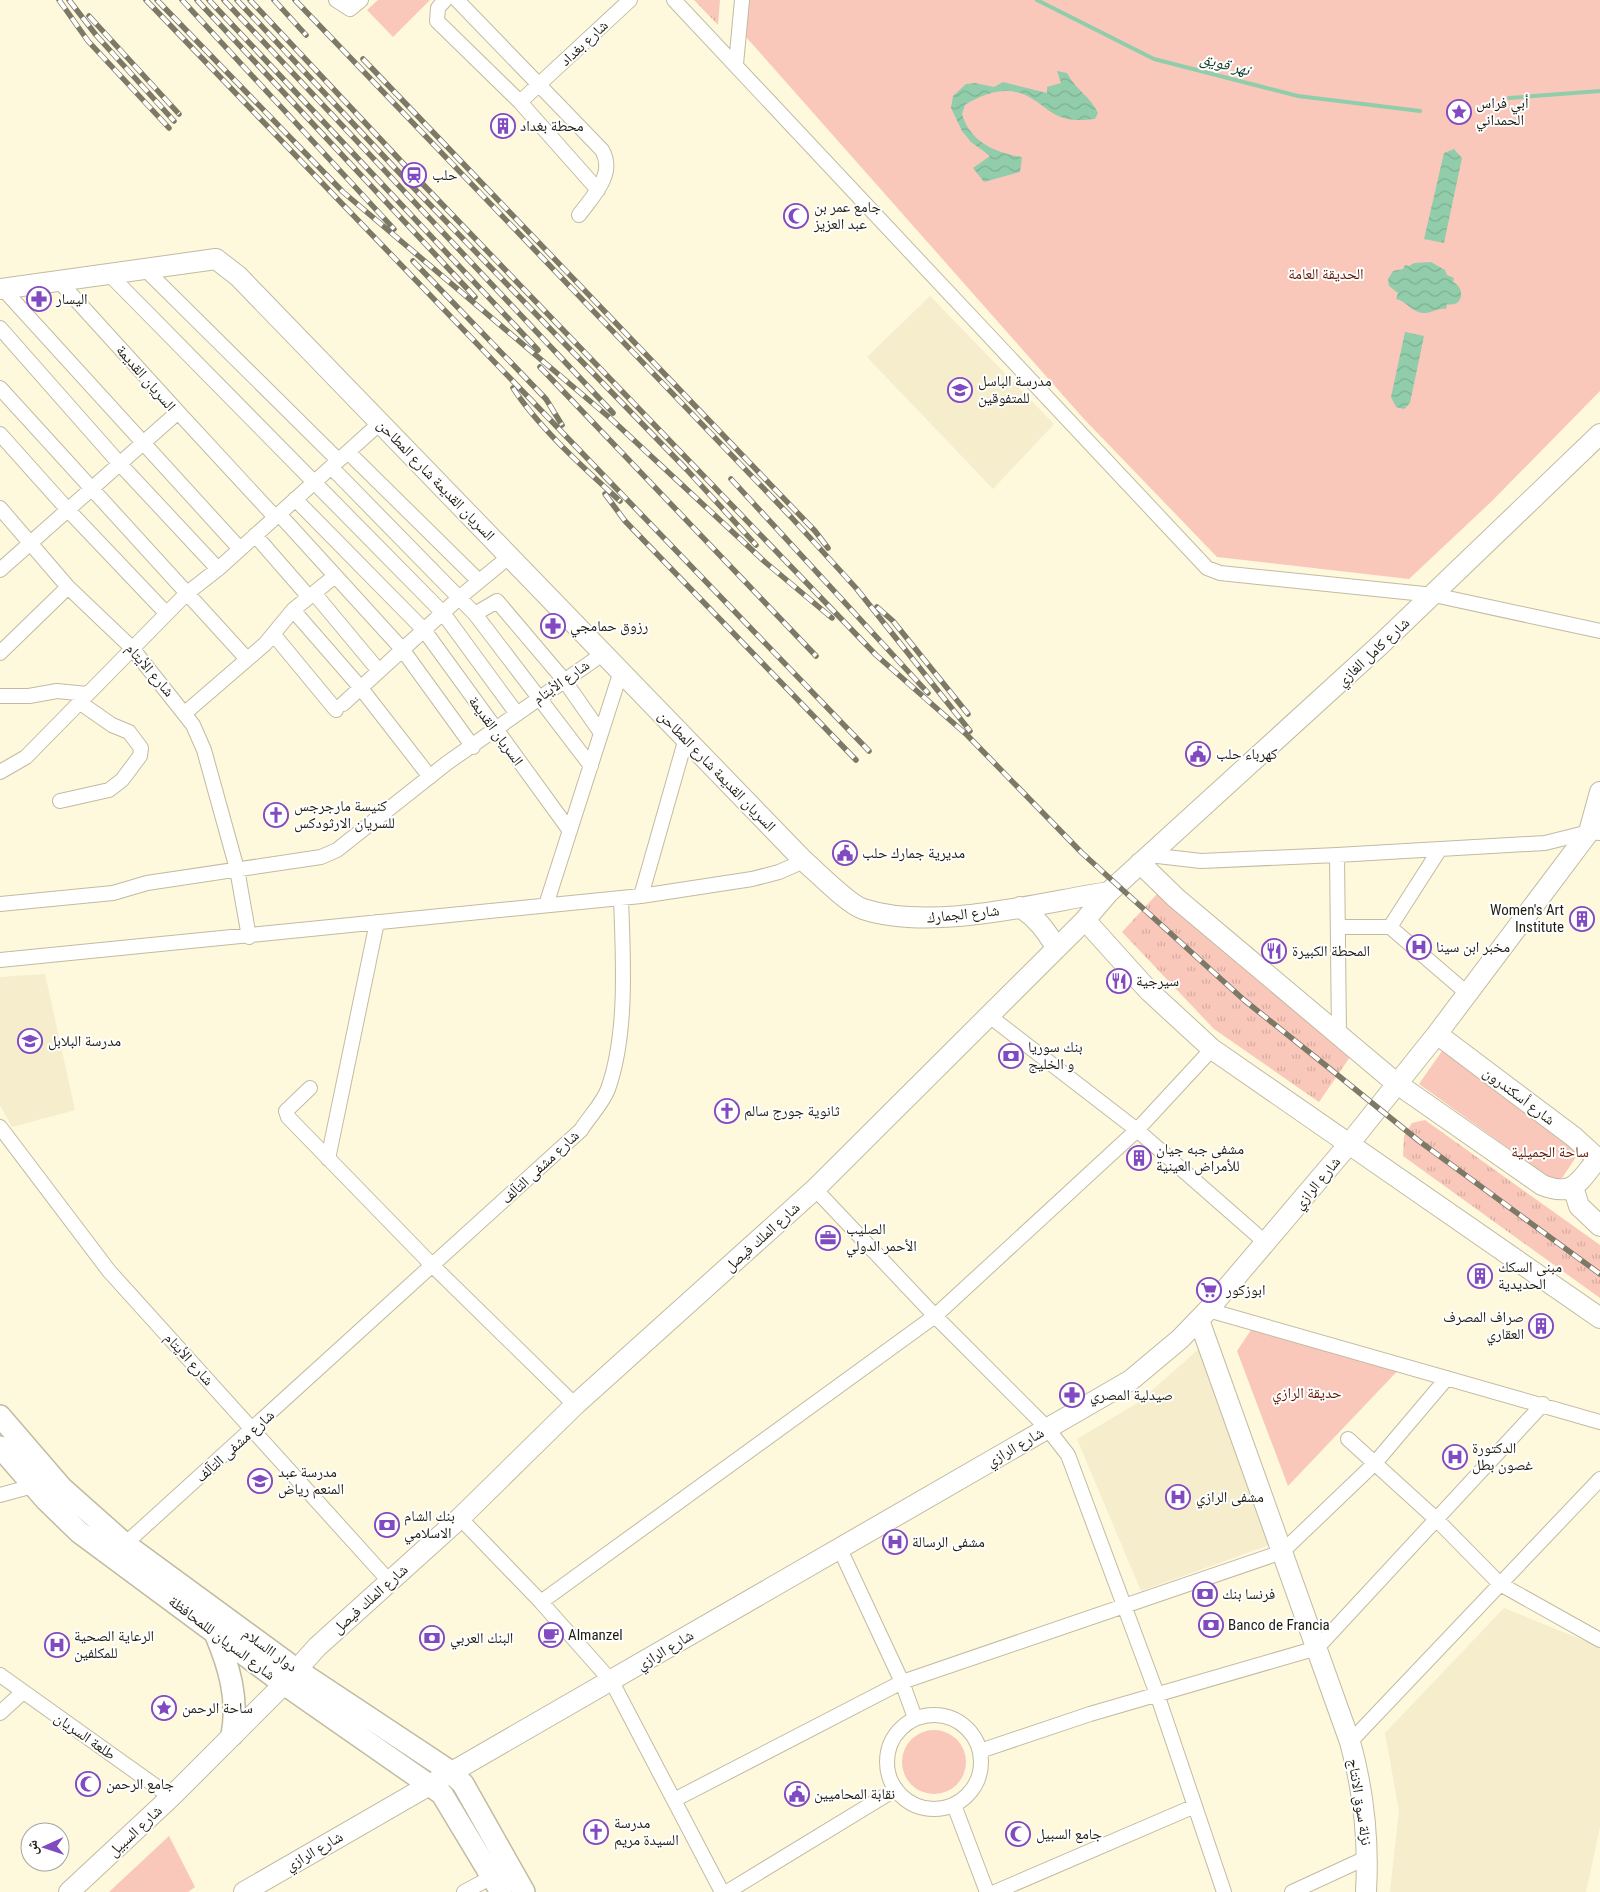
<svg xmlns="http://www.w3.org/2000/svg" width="1600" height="1892" font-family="'Roboto Condensed','Noto Naskh Arabic',sans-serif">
  <defs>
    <pattern id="grass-tufts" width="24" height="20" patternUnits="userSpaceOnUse" patternTransform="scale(1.25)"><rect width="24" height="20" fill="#fac8bb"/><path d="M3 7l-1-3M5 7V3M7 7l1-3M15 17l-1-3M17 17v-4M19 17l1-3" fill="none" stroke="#d6aba0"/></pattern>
    <pattern id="water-waves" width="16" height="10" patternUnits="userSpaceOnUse" patternTransform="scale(1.25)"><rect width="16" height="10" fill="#91cdaa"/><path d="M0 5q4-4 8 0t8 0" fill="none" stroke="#7db091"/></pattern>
  </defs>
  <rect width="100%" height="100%" fill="#fef8dd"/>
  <path fill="#f5edcb" d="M 930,296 L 1054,424 L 993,489 L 867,357 Z
    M 45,974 L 75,1110 L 12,1127 L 0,1105 L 0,977 Z
    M 1202,1346 L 1272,1544 L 1141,1591 L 1077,1439 L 1139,1402 Z
    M 1504,1608 L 1600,1647 L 1600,1827 L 1586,1892 L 1390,1892 L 1399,1811 L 1385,1733 Z"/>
  <path fill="url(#grass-tufts)" d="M 694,0 L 720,0 L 718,25 Z
    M 1157,894 L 1350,1057 L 1319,1102 L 1214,1029 L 1122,932 Z
    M 1425,1120 L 1600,1245 L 1600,1298 L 1403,1156 L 1404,1136 L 1412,1123 Z"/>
  <path fill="#fac8bb" d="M 378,0 L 430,0 L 393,37 L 367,10 Z
    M 749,0 L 1600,0 L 1600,391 L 1492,501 L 1409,579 L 1217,557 L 1084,419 L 746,37 Z
    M 1442,1051 L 1582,1148 L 1558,1184 L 1419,1084 Z
    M 1251,1330 L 1406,1362 L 1288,1486 L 1237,1351 Z
    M902 1762a32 32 0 1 1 64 0a32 32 0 1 1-64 0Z
    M 169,1836 L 195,1887 L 188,1892 L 109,1892 Z"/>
  <path fill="url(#water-waves)" d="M 1057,71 L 1067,73 C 1076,90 1091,97 1098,113 L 1095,119 C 1085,120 1073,121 1064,118 C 1052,115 1044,106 1034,100 C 1012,84 986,92 965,105 L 962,114 C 970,142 996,153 1022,157 L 1020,172 L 984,182 L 973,168 L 990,156 L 971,142 L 962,131 L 951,108 L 953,96 L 966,84 L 975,83 L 994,87 L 1003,82 L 1047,93 L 1047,87 L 1061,83 Z
    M 1454,149 L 1462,158 L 1444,243 L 1424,239 L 1444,153 Z
    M 1431,262 L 1445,270 L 1447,275 L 1454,278 L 1453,282 C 1466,288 1463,308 1447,304 L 1446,309 C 1438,307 1431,314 1422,313 C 1411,311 1406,301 1396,299 L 1398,293 L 1389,286 L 1388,279 L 1393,271 L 1403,269 L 1405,265 L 1409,266 L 1414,263 Z
    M 1405,332 L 1424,336 L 1410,403 L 1404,409 L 1396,407 L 1391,397 Z"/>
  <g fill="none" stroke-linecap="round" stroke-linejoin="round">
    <path stroke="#91cdaa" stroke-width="4" d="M 1037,0 L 1154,59 L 1298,96 L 1420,111
      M 1509,98 L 1600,91"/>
    <defs>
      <path id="street" d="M 336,0 L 350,9 L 361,0
        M 445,0 L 438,8 L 437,21 L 520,102 L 598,190
        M 457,0 L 602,150 C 616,174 593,196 579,215
        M 674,0 L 1207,568 L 1220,573 L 1434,595 L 1600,631
        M 736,64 L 742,0
        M 520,102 L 630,0
        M 146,270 L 338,460
        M 109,274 L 443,613 L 517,714
        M 3,289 L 240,549
        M 0,328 L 119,463 L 218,569
        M 0,388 L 247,659
        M 178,412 L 275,517
        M 0,434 L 68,510 L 166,613
        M 348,452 L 479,581
        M 331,467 L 475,614 L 591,766
        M 295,499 L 424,630 L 570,831
        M 0,508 L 68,587 L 132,648 L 193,725 L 204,750 L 237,869 L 249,937
        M 279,514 L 402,649 L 473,747
        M 255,535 L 309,597
        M 0,570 L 178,412 L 58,280
        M 314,593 L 379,671
        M 293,610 L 360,687 L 430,777
        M 475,614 L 497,601 L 564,680 L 601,733
        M 274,635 L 336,710
        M 0,653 L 68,587
        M 0,696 L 29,696 L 57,691 L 87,694
        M 343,704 L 460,597 L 510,556
        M 185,713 L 265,644 L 293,610 L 335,576
        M 0,772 L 26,757 L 186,594 L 218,569 L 380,423
        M 60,801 L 109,790 L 122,780 L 140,756 L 141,748 L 129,732 L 112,725 L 79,702
        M 1149,855 L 1201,861 L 1337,855 L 1545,843 L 1589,832 L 1600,833
        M 1337,855 L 1339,1035
        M 641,896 L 686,738
        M 0,904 L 113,893 L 147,883 L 321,857 L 337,850 L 447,763 L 604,653
        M 546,905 L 621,671
        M 1338,927 L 1390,927 L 1468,994
        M 1390,927 L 1440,849
        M 0,960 L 641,896 L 752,879 L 779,872 L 804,861
        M 988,1015 L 1137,1130 L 1266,1243
        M 310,1088 L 286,1111 L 288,1117 L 433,1266 L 575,1405
        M 0,1127 L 109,1271 L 390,1582
        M 328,1159 L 377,922
        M 815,1189 L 935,1316 L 1047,1428 L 1068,1455 L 1157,1694 L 1224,1892
        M 1208,1310 L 1600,1422
        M 1348,1439 L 1436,1519 L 1500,1584 L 1600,1640
        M 0,1495 L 33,1486
        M 460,1518 L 541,1602 L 612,1682 L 722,1892
        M 125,1544 L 581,1130 C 589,1117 603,1103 608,1089 C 628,1033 623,957 621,898
        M 839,1547 L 902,1682 L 915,1718
        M 541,1602 L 935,1316 L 1137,1130 L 1212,1049
        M 0,1675 L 171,1797
        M 0,1713 L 23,1692
        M887 1762a47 47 0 1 1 94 0a47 47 0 1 1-94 0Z
        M 1350,1742 L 1600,1479
        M 980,1751 L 1090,1714 L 1317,1648 L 1543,1404
        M 674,1800 L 902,1682 L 1282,1552 L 1375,1463 L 1447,1378
        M 954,1805 L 987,1892
        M 464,1892 L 492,1877
        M 727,1892 L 896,1789
        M 995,1892 L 1195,1806
        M 1292,1892 L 1368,1857"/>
      <path id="secondary" d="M 0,289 L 216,259 L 238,276 L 804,861 C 817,872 848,904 863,909 C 933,932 1038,903 1109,892
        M 1140,863 L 1176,898 L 1396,1083 L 1542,1185 C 1577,1199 1580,1177 1600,1157
        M 1020,907 C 1037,918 1046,931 1056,947
        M 1085,920 L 1149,991 L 1212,1049 L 1600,1318
        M 1437,1034 L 1574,1137 L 1598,1159
        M 1573,1187 L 1579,1206 L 1600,1226
        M 1199,1320 L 1350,1742 C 1364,1792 1369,1840 1366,1892
        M 69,1892 L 171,1797 L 284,1684 L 317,1647 L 460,1518 L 575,1405 L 815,1189 L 1085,920 L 1109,892 L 1380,645 L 1600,434
        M 244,1892 L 1081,1409 L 1131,1380 L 1180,1339 L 1208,1310 L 1349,1144 L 1437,1034 L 1589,832 L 1600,792"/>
      <path id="primary" d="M 0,1416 L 62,1488 L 125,1544 L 297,1670 L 451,1772 L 463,1784 L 524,1892
        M 0,1447 L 46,1500 L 79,1532 L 284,1684 L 442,1794 L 501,1892
        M 215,1633 C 229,1666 239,1699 232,1735"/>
    </defs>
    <use href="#street" stroke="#c1bba2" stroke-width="16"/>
    <use href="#secondary" stroke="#c1bba2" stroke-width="22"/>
    <use href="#primary" stroke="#c1bba2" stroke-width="24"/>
    <use href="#street" stroke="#fff" stroke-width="14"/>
    <use href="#secondary" stroke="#fff" stroke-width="20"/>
    <use href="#primary" stroke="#fff" stroke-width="21"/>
    <defs>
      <path id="rail" d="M 59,0 L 88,41 L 169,128
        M 69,0 L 96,35 L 174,121
        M 146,0 L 869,751
        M 157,0 L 343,192 L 610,418 L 765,562 L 832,618
        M 182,0 L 394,229
        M 197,0 L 475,297
        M 209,0 L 538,350
        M 224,0 L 613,413
        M 237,0 L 408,182 L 687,470 L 756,545
        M 250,0 L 414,175 L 876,655 L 967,735 L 1082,853 L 1244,1000 L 1324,1064 L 1419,1141 L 1600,1274
        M 274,0 L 306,35
        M 295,0 L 791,517 L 856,588 L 970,731
        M 89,16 L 179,114
        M 363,59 L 815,531 L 828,548
        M 413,261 L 546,399 L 562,425
        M 540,367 L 816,656
        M 513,388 C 539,428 584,468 620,501
        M 731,479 L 928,693
        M 605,494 L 625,521 L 856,760
        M 877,607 L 893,621 L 968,714"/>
    </defs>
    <use href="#rail" stroke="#7c7967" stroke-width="5.5"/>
    <use href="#rail" stroke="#fff" stroke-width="4" stroke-dasharray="11" stroke-linecap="butt"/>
  </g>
  <defs>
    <symbol id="sight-ring" viewBox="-11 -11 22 22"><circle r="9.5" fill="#fff" stroke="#814ac1" stroke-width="1.5"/><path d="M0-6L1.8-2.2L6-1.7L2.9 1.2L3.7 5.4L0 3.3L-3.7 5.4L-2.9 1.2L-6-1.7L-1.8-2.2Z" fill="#814ac1"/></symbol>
    <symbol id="building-ring" viewBox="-11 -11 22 22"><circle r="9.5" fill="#fff" stroke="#814ac1" stroke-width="1.5"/><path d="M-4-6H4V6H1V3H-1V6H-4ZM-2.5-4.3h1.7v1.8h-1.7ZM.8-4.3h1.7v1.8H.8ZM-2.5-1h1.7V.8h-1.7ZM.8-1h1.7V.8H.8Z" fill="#814ac1"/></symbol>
    <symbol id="station-ring" viewBox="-11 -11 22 22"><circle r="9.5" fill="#fff" stroke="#814ac1" stroke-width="1.5"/><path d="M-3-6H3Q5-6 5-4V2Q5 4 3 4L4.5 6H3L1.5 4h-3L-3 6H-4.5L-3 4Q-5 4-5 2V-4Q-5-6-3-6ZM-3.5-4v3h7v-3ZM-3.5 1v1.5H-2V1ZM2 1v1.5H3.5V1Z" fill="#814ac1"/></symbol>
    <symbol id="mosque-ring" viewBox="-11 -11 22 22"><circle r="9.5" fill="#fff" stroke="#814ac1" stroke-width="1.5"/><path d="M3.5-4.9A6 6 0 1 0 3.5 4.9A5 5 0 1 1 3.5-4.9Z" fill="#814ac1"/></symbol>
    <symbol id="pharmacy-ring" viewBox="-11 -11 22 22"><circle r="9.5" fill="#fff" stroke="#814ac1" stroke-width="1.5"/><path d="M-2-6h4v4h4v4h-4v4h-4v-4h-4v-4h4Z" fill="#814ac1"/></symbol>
    <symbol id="school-ring" viewBox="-11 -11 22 22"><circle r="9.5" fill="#fff" stroke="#814ac1" stroke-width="1.5"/><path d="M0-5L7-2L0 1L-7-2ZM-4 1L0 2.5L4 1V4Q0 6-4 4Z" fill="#814ac1"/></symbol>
    <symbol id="civic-ring" viewBox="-11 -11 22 22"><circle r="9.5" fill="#fff" stroke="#814ac1" stroke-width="1.5"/><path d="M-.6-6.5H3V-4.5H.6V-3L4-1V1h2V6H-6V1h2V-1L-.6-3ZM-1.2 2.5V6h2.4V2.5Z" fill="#814ac1"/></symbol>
    <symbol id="church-ring" viewBox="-11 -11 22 22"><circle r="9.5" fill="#fff" stroke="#814ac1" stroke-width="1.5"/><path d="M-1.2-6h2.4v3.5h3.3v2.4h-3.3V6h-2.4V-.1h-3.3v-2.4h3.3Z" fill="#814ac1"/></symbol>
    <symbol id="hospital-ring" viewBox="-11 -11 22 22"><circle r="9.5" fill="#fff" stroke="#814ac1" stroke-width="1.5"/><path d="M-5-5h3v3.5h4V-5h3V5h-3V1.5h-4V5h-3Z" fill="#814ac1"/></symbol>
    <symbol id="restaurant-ring" viewBox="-11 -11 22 22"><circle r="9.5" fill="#fff" stroke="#814ac1" stroke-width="1.5"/><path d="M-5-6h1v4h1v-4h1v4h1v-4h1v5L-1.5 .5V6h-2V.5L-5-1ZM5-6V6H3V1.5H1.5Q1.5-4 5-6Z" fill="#814ac1"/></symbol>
    <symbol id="bank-ring" viewBox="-11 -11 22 22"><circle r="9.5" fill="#fff" stroke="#814ac1" stroke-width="1.5"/><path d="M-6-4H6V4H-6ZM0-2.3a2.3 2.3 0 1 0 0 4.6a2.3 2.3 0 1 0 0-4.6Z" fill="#814ac1"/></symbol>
    <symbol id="office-ring" viewBox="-11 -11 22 22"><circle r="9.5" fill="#fff" stroke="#814ac1" stroke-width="1.5"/><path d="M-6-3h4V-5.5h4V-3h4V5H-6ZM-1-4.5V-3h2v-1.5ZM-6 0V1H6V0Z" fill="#814ac1"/></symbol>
    <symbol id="supermarket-ring" viewBox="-11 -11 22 22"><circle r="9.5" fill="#fff" stroke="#814ac1" stroke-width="1.5"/><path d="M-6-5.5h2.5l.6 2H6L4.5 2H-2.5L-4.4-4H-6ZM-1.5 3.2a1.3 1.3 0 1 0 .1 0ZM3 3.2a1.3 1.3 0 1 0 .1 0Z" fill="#814ac1"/></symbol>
    <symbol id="cafe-ring" viewBox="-11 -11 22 22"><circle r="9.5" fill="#fff" stroke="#814ac1" stroke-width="1.5"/><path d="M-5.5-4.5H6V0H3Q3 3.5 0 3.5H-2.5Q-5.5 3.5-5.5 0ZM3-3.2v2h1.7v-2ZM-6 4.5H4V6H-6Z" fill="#814ac1"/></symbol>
  </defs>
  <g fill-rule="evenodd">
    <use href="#sight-ring" x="1445" y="98" width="28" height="28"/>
    <use href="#building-ring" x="489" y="112" width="28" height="28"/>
    <use href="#station-ring" x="400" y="161" width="28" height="28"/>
    <use href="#mosque-ring" x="782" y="202" width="28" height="28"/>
    <use href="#pharmacy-ring" x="25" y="285" width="28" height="28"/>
    <use href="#school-ring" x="946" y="376" width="28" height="28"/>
    <use href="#pharmacy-ring" x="539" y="612" width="28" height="28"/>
    <use href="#civic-ring" x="1184" y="740" width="28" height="28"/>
    <use href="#church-ring" x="262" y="801" width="28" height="28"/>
    <use href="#civic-ring" x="831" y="839" width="28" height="28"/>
    <use href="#building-ring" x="1568" y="905" width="28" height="28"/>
    <use href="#hospital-ring" x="1405" y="933" width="28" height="28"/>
    <use href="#restaurant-ring" x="1260" y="937" width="28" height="28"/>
    <use href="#restaurant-ring" x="1105" y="967" width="28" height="28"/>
    <use href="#school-ring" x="16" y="1027" width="28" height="28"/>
    <use href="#bank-ring" x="997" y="1042" width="28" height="28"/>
    <use href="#church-ring" x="713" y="1097" width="28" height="28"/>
    <use href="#building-ring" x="1125" y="1144" width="28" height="28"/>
    <use href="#office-ring" x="814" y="1224" width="28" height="28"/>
    <use href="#building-ring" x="1466" y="1262" width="28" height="28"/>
    <use href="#supermarket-ring" x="1195" y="1276" width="28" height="28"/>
    <use href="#building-ring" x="1527" y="1312" width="28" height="28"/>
    <use href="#pharmacy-ring" x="1058" y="1381" width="28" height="28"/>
    <use href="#hospital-ring" x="1441" y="1443" width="28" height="28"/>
    <use href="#school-ring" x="246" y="1467" width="28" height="28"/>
    <use href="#hospital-ring" x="1164" y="1483" width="28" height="28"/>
    <use href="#bank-ring" x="373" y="1511" width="28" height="28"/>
    <use href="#hospital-ring" x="881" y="1528" width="28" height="28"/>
    <use href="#bank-ring" x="1191" y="1580" width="28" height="28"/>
    <use href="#bank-ring" x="1197" y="1611" width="28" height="28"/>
    <use href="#cafe-ring" x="537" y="1621" width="28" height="28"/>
    <use href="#bank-ring" x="418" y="1624" width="28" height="28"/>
    <use href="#hospital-ring" x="43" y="1631" width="28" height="28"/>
    <use href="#sight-ring" x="150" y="1694" width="28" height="28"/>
    <use href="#mosque-ring" x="74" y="1770" width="28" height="28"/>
    <use href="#civic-ring" x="783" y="1780" width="28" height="28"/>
    <use href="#church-ring" x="582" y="1818" width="28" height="28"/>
    <use href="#mosque-ring" x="1004" y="1820" width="28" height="28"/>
  </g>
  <g text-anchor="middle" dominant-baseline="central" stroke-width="4" stroke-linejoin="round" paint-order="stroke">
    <g font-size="15" fill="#1f1d13" stroke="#fff">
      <text transform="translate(584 43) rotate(-43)">شارع بغداد</text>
      <text transform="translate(146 378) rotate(49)">السريان القديمة</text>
      <text transform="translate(436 480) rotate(46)">السريان القديمة شارع المطاحن</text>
      <text transform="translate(1373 652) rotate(-43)">شارع كامل الغازي</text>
      <text transform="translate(150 670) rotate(49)">شارع الأيتام</text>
      <text transform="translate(561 682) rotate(-35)">شارع الأيتام</text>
      <text transform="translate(496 731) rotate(54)">السريان القديمة</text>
      <text transform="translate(717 771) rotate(46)">السريان القديمة شارع المطاحن</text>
      <text transform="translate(963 914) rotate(-6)">شارع الجمارك</text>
      <text transform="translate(1519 1096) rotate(37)">شارع أسكندرون</text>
      <text transform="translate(540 1167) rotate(-43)">شارع مشفى التآلف</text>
      <text transform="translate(1317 1183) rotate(-50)">شارع الرازي</text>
      <text transform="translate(762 1237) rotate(-42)">شارع الملك فيصل</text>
      <text transform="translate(189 1359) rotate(48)">شارع الأيتام</text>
      <text transform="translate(235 1446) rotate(-42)">شارع مشفى التآلف</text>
      <text transform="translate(1015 1447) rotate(-30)">شارع الرازي</text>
      <text transform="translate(370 1599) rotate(-42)">شارع الملك فيصل</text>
      <text transform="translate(222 1638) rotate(37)">شارع السريان لللمحافظة</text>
      <text transform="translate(270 1650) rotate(36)">دوار االسلام</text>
      <text transform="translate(665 1650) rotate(-31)">شارع الرازي</text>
      <text transform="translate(85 1736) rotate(35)">طلعة السريان</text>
      <text transform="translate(1360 1802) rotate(81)">نزلة سوق الانتاج</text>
      <text transform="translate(135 1831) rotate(-43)">شارع السبيل</text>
      <text transform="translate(314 1851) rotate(-30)">شارع الرازي</text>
    </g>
    <g font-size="15" fill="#1f1d13" stroke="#fff" text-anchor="start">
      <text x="1476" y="103">أبي فراس<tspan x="1476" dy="17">الحمداني</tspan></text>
      <text x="520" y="126">محطة بغداد</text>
      <text x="432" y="175">حلب</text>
      <text x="814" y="207">جامع عمر بن<tspan x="814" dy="17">عبد العزيز</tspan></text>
      <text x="56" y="299">اليسار</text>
      <text x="978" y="381">مدرسة الباسل<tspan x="978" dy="17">للمتفوقين</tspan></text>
      <text x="570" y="626">رزوق حمامجي</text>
      <text x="1216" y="754">كهرباء حلب</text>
      <text x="294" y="806">كنيسة مارجرجس<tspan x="294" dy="17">للسريان الارثودكس</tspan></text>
      <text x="862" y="853">مديرية جمارك حلب</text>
      <text x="1564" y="910" text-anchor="end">Women's Art<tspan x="1564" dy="17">Institute</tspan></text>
      <text x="1436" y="947">مخبر ابن سينا</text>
      <text x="1292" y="951">المحطة الكبيرة</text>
      <text x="1136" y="981">سيرجية</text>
      <text x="48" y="1041">مدرسة البلابل</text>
      <text x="1028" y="1047">بنك سوريا<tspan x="1028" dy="17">و الخليج</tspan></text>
      <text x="744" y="1111">ثانوية جورج سالم</text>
      <text x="1156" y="1149">مشفى جبه جيان<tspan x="1156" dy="17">للأمراض العينية</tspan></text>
      <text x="846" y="1229">الصليب<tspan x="846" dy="17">الأحمر الدولي</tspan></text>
      <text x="1498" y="1267">مبنى السكك<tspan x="1498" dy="17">الحديدية</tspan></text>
      <text x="1226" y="1290">ابوزكور</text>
      <text x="1524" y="1317" text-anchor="end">صراف المصرف<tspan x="1524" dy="17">العقاري</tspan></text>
      <text x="1090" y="1395">صيدلية المصري</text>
      <text x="1472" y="1448">الدكتورة<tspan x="1472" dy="17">غصون بطل</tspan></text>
      <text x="278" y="1472">مدرسة عبد<tspan x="278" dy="17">المنعم رياض</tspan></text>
      <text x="1196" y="1497">مشفى الرازي</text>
      <text x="404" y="1516">بنك الشام<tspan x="404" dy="17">الاسلامي</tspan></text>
      <text x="912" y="1542">مشفى الرسالة</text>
      <text x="1222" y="1594">فرنسا بنك</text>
      <text x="1228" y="1625">Banco de Francia</text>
      <text x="568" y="1635">Almanzel</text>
      <text x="74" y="1636">الرعاية الصحية<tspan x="74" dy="17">للمكلفين</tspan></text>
      <text x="450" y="1638">البنك العربي</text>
      <text x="182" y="1708">ساحة الرحمن</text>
      <text x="106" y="1784">جامع الرحمن</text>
      <text x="814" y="1794">نقابة المحاميين</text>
      <text x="614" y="1823">مدرسة<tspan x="614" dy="17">السيدة مريم</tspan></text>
      <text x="1036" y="1834">جامع السبيل</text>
    </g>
    <g font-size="15" fill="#611805" stroke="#fff">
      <text x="1326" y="274">الحديقة العامة</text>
      <text x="1550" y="1152">ساحة الجميلية</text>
      <text x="1307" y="1393">حديقة الرازي</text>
    </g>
    <g font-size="16" font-style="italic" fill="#0f3f29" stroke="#fff">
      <text transform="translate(1225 64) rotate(14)">نهر قويق</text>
    </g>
  </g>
  <g transform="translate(45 1847) rotate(267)"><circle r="24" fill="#ffffff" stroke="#a5a5a1"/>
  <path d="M0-4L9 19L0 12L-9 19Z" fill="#814ac1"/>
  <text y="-8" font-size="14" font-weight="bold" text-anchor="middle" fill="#1f1d13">ش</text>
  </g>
</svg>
